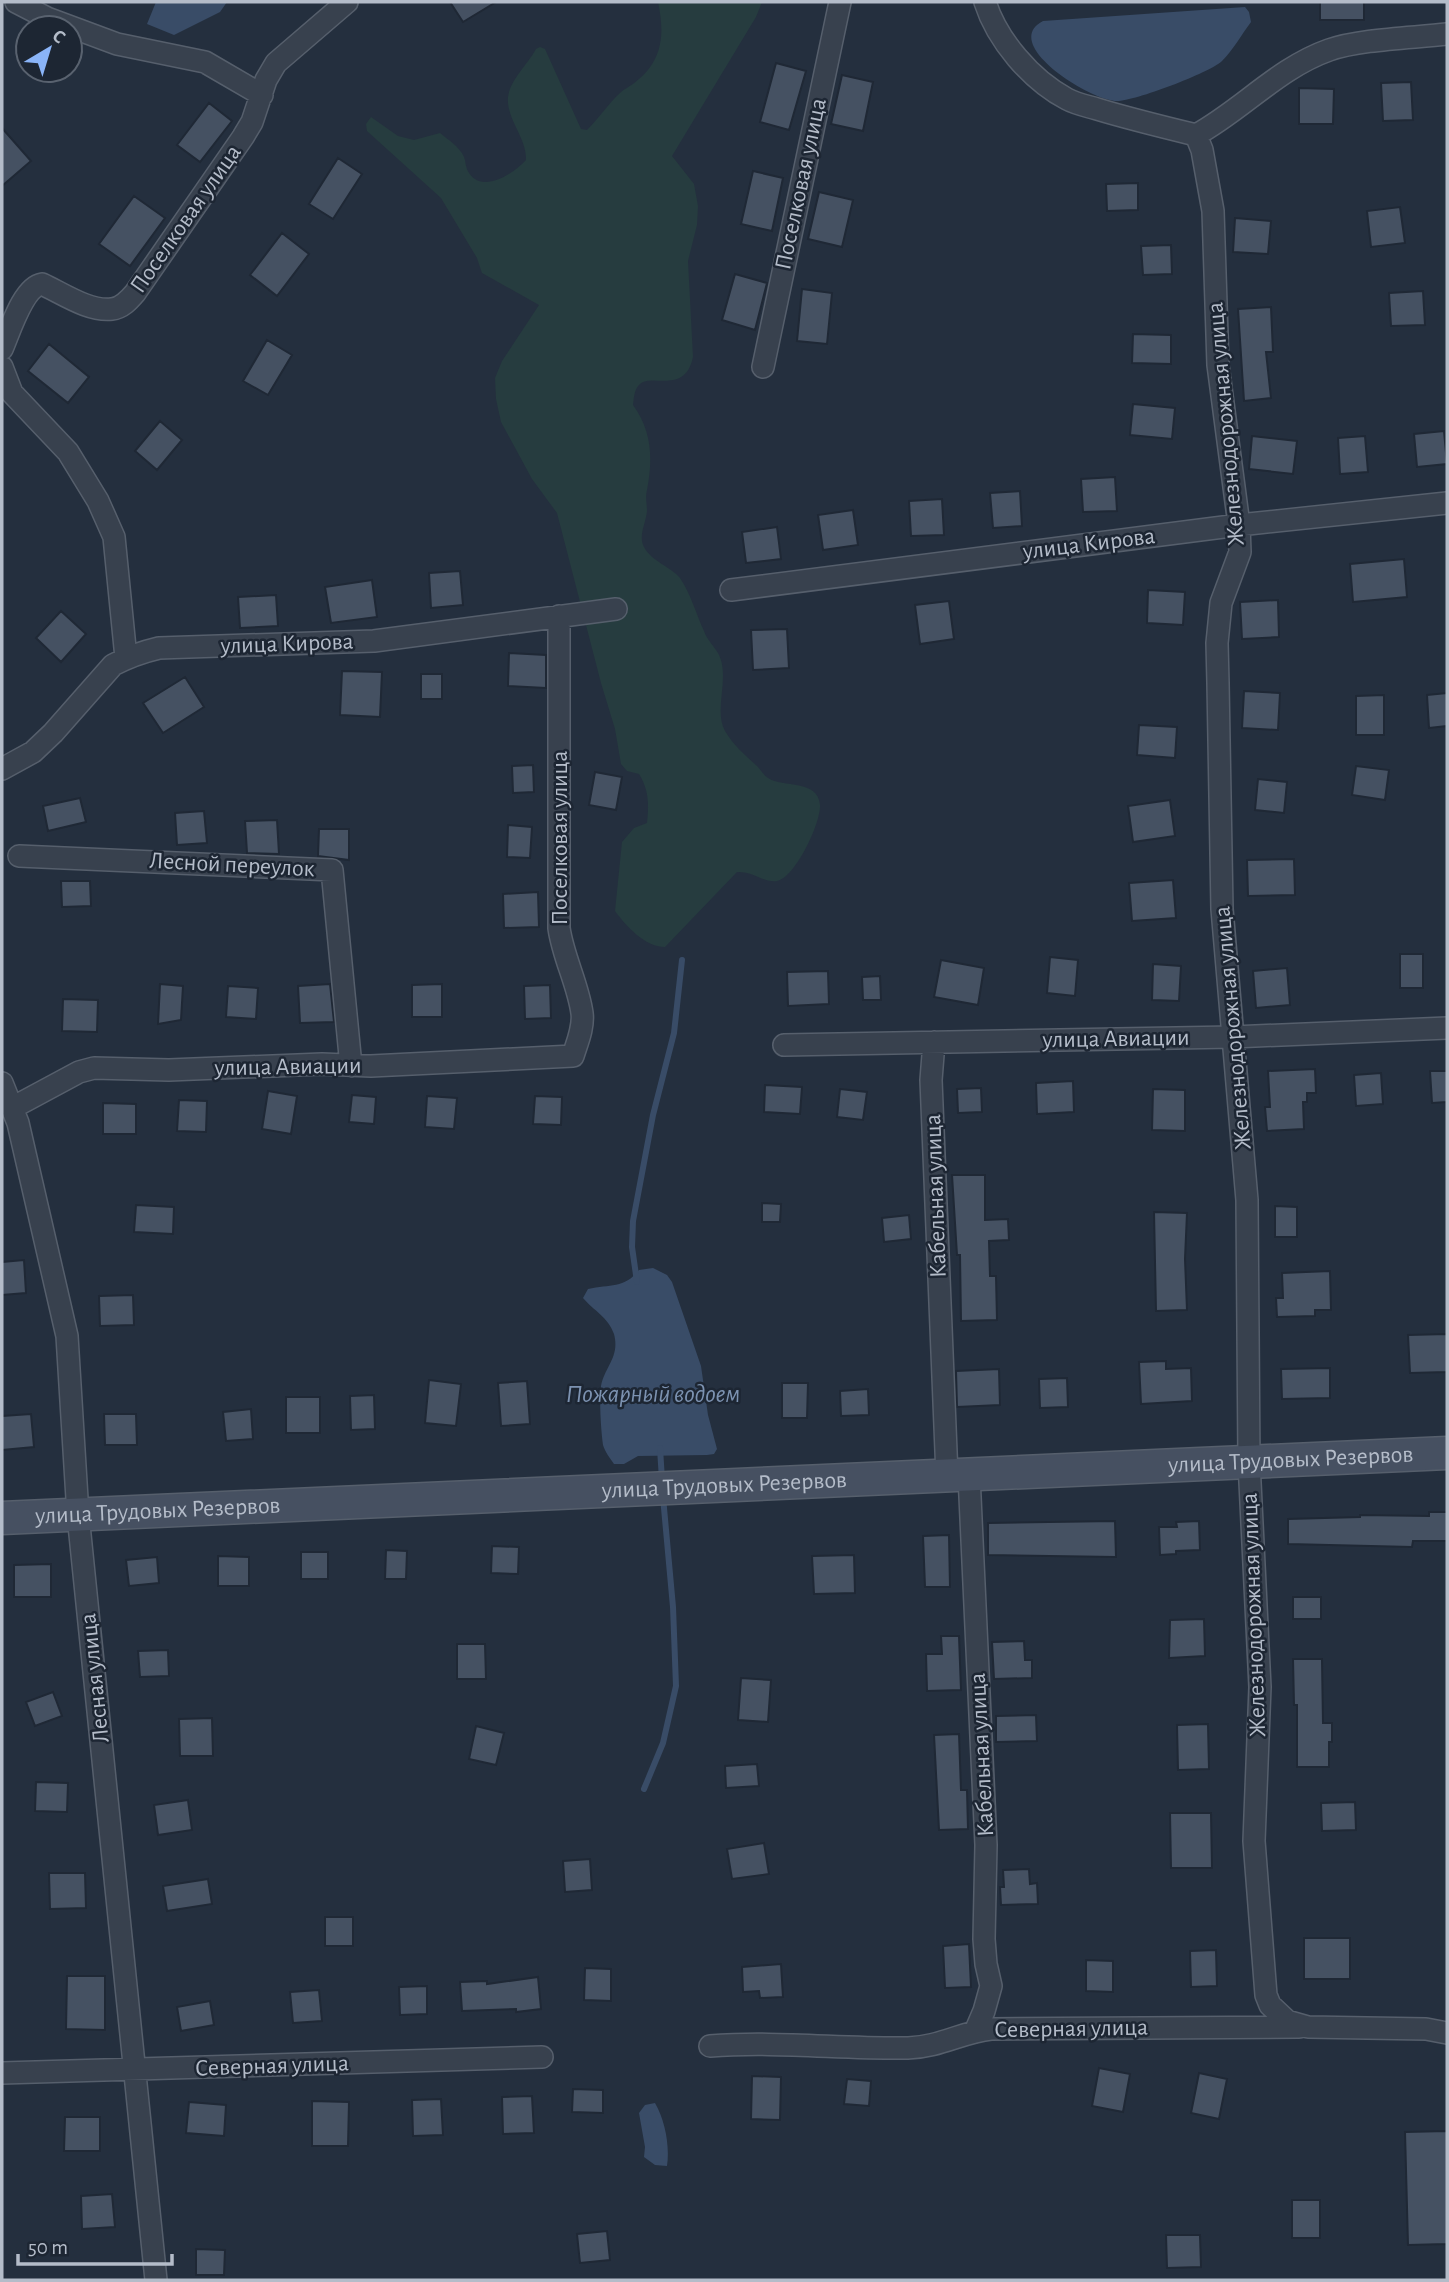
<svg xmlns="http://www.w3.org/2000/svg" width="1449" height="2282" font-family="'Alegreya Sans',sans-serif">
  <rect width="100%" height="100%" fill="#242f3e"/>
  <path fill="#263c3f" d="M 658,2 L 762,2 L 756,17 L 672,156 L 694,184 L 698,206 L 697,225 L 688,261 L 693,357 C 685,395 652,373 640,384 C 634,389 634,398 633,405 C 652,431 653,459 647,490 C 645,497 647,504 647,511 C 646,523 638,536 644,547 C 651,561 671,567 680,578 C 691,594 696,614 704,631 C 707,640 714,646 718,653 C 731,677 713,709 725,731 C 734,746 745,755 757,766 C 761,770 764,776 768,778 C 783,788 818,779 820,805 C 821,823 795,878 777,881 C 764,883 753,871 737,872 L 665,947 C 645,947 626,926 615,911 L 622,842 L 634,828 L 647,823 C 649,804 649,790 639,774 L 627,771 L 621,764 L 615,729 L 601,683 L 557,513 L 532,479 L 501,422 L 496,399 L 495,378 L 502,361 L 539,305 L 482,273 L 477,258 L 441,198 L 367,131 L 366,124 L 371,117 L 398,136 L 414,140 L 440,133 C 447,139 460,147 464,157 C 466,162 465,167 469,173 C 483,194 513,174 526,160 C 527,138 506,119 508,97 C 510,80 528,64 536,49 L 540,47 L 545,49 L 581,129 L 587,130 C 599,118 608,104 620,93 C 624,89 629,87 633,84 C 663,62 665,35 658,2 Z"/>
  <path fill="#394c67" d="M 156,2 L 227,2 L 220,12 L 174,35 L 147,24 Z
    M 1245,7 L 1249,12 L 1251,22 C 1242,34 1233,50 1222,61 C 1209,73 1135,101 1117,101 C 1091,101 999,44 1043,21 Z
    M 653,1268 L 667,1275 L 672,1282 L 701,1366 L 708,1415 L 717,1449 L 714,1454 L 707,1455 L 638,1456 L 624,1464 L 614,1464 C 610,1458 605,1452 603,1445 C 601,1431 599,1400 601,1386 C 605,1366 620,1357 614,1334 C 608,1317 594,1311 583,1298 L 588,1289 C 610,1284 624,1289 639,1270 Z
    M 655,2103 C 665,2120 670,2146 667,2166 L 655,2165 L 644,2157 L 645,2147 L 639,2113 L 645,2105 Z"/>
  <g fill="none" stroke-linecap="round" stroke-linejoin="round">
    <path stroke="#394c67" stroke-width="6" d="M 637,1282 L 632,1247 L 633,1221 L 653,1115 L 674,1033 L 682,960
      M 660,1448 L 662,1480
      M 644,1789 L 663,1743 L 676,1686 L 673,1607 L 663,1497"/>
  </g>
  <path fill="#455162" stroke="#1f2835" stroke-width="2" d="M 450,2 L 496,2 L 463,22 Z
    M 1320,2 L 1364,2 L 1364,20 L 1320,20 Z
    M 776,63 L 806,71 L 789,130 L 760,122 Z
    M 842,75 L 873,82 L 863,131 L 831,124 Z
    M 1411,82 L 1413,120 L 1383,121 L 1381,83 Z
    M 1299,88 L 1334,89 L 1333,124 L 1299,124 Z
    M 209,103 L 232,121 L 200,162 L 177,145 Z
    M 2,128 L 31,161 L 2,186 Z
    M 338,158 L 362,174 L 333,219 L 309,204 Z
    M 753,171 L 783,178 L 772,231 L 741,224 Z
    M 1138,183 L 1138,210 L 1107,211 L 1106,184 Z
    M 819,192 L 853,200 L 842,247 L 808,239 Z
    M 134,196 L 165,218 L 130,266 L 99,244 Z
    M 1400,207 L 1405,243 L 1371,247 L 1367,211 Z
    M 1235,218 L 1271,221 L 1268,254 L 1233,252 Z
    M 282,233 L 309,254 L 277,296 L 250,275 Z
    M 1171,245 L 1172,274 L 1143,275 L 1141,246 Z
    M 735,274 L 767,283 L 755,330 L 722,320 Z
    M 802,289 L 832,293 L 827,344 L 797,341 Z
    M 1423,291 L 1425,325 L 1391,326 L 1389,293 Z
    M 1271,307 L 1273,352 L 1266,352 L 1271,398 L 1244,401 L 1238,309 Z
    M 1133,334 L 1171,335 L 1171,364 L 1132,363 Z
    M 267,340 L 292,355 L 268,395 L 243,381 Z
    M 49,344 L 89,377 L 68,403 L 28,371 Z
    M 1133,404 L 1175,408 L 1172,439 L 1130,435 Z
    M 160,421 L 182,440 L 157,470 L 135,451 Z
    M 1444,431 L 1447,464 L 1417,467 L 1414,434 Z
    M 1252,436 L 1297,441 L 1293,474 L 1249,469 Z
    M 1365,436 L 1368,472 L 1340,474 L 1338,438 Z
    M 1115,477 L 1117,511 L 1083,512 L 1081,479 Z
    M 1020,491 L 1022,526 L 993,528 L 990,493 Z
    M 942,499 L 944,535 L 911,536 L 909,501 Z
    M 853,510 L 858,545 L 823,550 L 818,515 Z
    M 777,527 L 781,559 L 746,563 L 742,532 Z
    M 1404,559 L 1407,597 L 1353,602 L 1350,564 Z
    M 460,571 L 463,605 L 431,608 L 429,573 Z
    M 372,580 L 377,617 L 331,623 L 325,587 Z
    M 1148,590 L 1185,592 L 1183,625 L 1147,623 Z
    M 276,595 L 278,626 L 240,628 L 238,597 Z
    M 1278,600 L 1279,637 L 1242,639 L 1240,602 Z
    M 949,601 L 954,639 L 920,644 L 915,605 Z
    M 61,611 L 86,634 L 61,662 L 36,638 Z
    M 787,629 L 789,668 L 753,670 L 751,630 Z
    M 509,653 L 546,655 L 546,688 L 508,686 Z
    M 342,671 L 382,672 L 380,717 L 340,715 Z
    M 421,674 L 442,674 L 442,699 L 421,699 Z
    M 185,677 L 204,707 L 163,733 L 143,703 Z
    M 1244,691 L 1280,693 L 1278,730 L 1242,728 Z
    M 1447,693 L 1447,726 L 1429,728 L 1427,695 Z
    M 1384,695 L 1384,735 L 1356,735 L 1356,696 Z
    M 1139,725 L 1177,727 L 1175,758 L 1137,755 Z
    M 533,765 L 534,792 L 513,793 L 512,766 Z
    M 1356,766 L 1389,770 L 1385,800 L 1352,795 Z
    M 595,772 L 622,777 L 616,810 L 589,805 Z
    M 1258,779 L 1287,782 L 1284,813 L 1255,810 Z
    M 80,798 L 86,822 L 48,831 L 43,806 Z
    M 1170,800 L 1175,836 L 1133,842 L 1128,806 Z
    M 204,811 L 207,843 L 177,845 L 175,813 Z
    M 277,820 L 279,854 L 247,853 L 245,821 Z
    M 508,825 L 532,827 L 530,858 L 507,857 Z
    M 319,829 L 349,829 L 349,860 L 318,856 Z
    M 1294,859 L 1295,895 L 1248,896 L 1247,860 Z
    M 1173,880 L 1176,918 L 1132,921 L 1129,883 Z
    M 61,881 L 90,881 L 91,906 L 62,907 Z
    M 538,892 L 539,927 L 504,928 L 503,894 Z
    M 1400,954 L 1423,954 L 1423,988 L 1400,988 Z
    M 1050,957 L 1078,960 L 1075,996 L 1047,993 Z
    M 941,960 L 984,968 L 978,1005 L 934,997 Z
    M 1153,964 L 1181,966 L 1179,1001 L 1152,1000 Z
    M 1287,968 L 1290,1005 L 1256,1008 L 1253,971 Z
    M 828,971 L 829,1004 L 788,1006 L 787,972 Z
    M 880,976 L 881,1000 L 863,1000 L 862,977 Z
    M 160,984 L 183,986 L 181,1020 L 158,1024 Z
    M 330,984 L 334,1022 L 300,1023 L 298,986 Z
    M 442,984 L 442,1017 L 412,1017 L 412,985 Z
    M 550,985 L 551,1018 L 525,1019 L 524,986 Z
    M 228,986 L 258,988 L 256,1019 L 226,1017 Z
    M 63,999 L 98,1000 L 97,1032 L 62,1031 Z
    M 1315,1069 L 1316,1093 L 1307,1093 L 1307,1102 L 1303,1102 L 1304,1129 L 1267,1131 L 1265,1107 L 1270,1107 L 1268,1071 Z
    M 1430,1071 L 1447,1071 L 1447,1102 L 1432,1103 Z
    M 1381,1073 L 1383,1104 L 1356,1106 L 1354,1075 Z
    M 1073,1081 L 1074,1112 L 1037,1114 L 1036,1083 Z
    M 765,1085 L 802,1087 L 800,1114 L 764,1112 Z
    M 981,1088 L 982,1112 L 958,1113 L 957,1089 Z
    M 840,1089 L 867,1092 L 863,1120 L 837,1117 Z
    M 1153,1089 L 1185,1090 L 1185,1131 L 1152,1130 Z
    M 268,1091 L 297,1096 L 291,1134 L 262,1129 Z
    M 352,1095 L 376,1097 L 374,1124 L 349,1122 Z
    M 427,1096 L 457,1098 L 454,1129 L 425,1127 Z
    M 535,1096 L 562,1097 L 561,1125 L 533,1124 Z
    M 179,1100 L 207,1101 L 206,1132 L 177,1131 Z
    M 103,1103 L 136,1104 L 136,1134 L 103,1134 Z
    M 952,1175 L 985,1175 L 985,1220 L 1008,1219 L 1009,1240 L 989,1241 L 990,1276 L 996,1276 L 997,1320 L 961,1321 L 960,1255 L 957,1255 Z
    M 762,1203 L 781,1204 L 780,1222 L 762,1222 Z
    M 136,1205 L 174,1207 L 173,1234 L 134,1232 Z
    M 1275,1206 L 1297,1207 L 1297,1237 L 1275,1237 Z
    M 1154,1212 L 1187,1213 L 1185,1259 L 1187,1310 L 1156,1311 Z
    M 909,1215 L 911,1239 L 884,1242 L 882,1218 Z
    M 24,1260 L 26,1293 L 2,1295 L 2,1262 Z
    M 1330,1271 L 1331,1310 L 1315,1310 L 1315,1316 L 1277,1317 L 1276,1298 L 1283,1298 L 1282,1273 Z
    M 133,1295 L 134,1325 L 100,1326 L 99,1296 Z
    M 1447,1334 L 1447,1372 L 1410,1373 L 1408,1335 Z
    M 1166,1361 L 1166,1369 L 1191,1368 L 1192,1401 L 1141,1404 L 1139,1362 Z
    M 1330,1368 L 1330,1398 L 1282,1399 L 1281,1369 Z
    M 999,1369 L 1000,1405 L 957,1407 L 956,1371 Z
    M 1067,1378 L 1068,1407 L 1040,1408 L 1039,1379 Z
    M 429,1380 L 461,1384 L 456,1426 L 425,1423 Z
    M 527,1381 L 530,1424 L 501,1426 L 498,1383 Z
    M 782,1383 L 808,1383 L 807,1418 L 782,1418 Z
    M 868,1389 L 869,1415 L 841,1416 L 840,1391 Z
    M 374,1395 L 375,1429 L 351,1430 L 350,1396 Z
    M 286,1397 L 320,1397 L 320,1433 L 286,1433 Z
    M 251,1409 L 253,1439 L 226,1441 L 223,1412 Z
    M 31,1414 L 34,1447 L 2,1450 L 2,1416 Z
    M 104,1414 L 136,1414 L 137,1445 L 105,1445 Z
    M 1429,1512 L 1447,1512 L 1447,1541 L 1413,1541 L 1412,1547 L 1288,1544 L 1288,1519 L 1360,1517 L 1360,1515 L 1429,1516 Z
    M 1115,1521 L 1116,1557 L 988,1555 L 988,1523 Z
    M 1199,1521 L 1200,1550 L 1176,1551 L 1176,1554 L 1160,1555 L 1159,1527 L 1177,1527 L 1176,1522 Z
    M 949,1535 L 950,1587 L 925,1587 L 923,1536 Z
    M 492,1546 L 519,1547 L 518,1574 L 491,1573 Z
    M 386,1550 L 407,1551 L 406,1579 L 385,1579 Z
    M 301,1552 L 328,1552 L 328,1579 L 301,1579 Z
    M 854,1555 L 855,1593 L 814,1594 L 812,1556 Z
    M 218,1556 L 249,1557 L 249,1586 L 218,1586 Z
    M 157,1557 L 159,1583 L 129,1586 L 126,1560 Z
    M 51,1564 L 51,1597 L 14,1597 L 14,1565 Z
    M 1293,1597 L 1321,1597 L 1321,1619 L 1293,1619 Z
    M 1204,1619 L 1205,1656 L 1169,1658 L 1170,1620 Z
    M 941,1636 L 959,1636 L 961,1690 L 927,1691 L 926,1654 L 942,1654 Z
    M 1024,1641 L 1025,1660 L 1032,1660 L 1032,1678 L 994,1679 L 992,1642 Z
    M 457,1644 L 485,1644 L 486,1679 L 457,1679 Z
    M 168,1650 L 169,1676 L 140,1677 L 138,1651 Z
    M 1293,1659 L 1322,1659 L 1323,1723 L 1332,1723 L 1332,1742 L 1329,1742 L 1329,1767 L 1297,1767 L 1297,1705 L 1294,1705 Z
    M 741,1678 L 771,1680 L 768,1722 L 738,1720 Z
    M 53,1692 L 62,1716 L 35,1726 L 26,1702 Z
    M 1036,1715 L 1037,1741 L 996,1742 L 996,1716 Z
    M 212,1718 L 213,1756 L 180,1756 L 179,1719 Z
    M 1208,1724 L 1209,1769 L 1178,1770 L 1177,1725 Z
    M 476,1726 L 504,1733 L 496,1765 L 469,1759 Z
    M 959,1734 L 961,1790 L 967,1790 L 968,1829 L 939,1830 L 934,1735 Z
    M 757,1764 L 759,1786 L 726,1788 L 725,1766 Z
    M 36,1782 L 68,1783 L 67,1812 L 35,1811 Z
    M 188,1800 L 192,1830 L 158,1835 L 154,1805 Z
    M 1355,1802 L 1356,1830 L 1322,1831 L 1321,1803 Z
    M 1170,1813 L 1211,1813 L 1212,1868 L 1171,1868 Z
    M 764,1843 L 769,1874 L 732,1879 L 727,1849 Z
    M 590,1859 L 592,1890 L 565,1892 L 563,1861 Z
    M 1029,1869 L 1030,1884 L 1037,1883 L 1038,1904 L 1001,1905 L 1000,1887 L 1004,1887 L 1003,1870 Z
    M 49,1873 L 85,1873 L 86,1908 L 50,1909 Z
    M 208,1879 L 212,1904 L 167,1911 L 163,1886 Z
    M 325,1917 L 353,1917 L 353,1946 L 325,1946 Z
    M 1304,1938 L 1350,1938 L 1350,1979 L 1304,1979 Z
    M 969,1944 L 971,1987 L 945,1988 L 943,1946 Z
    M 1216,1950 L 1217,1986 L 1191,1987 L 1190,1951 Z
    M 1086,1960 L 1113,1961 L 1113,1992 L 1086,1991 Z
    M 781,1964 L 783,1997 L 760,1998 L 759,1991 L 743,1992 L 742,1967 Z
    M 585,1968 L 611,1969 L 611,2001 L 584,2000 Z
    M 67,1976 L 105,1976 L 105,2030 L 66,2029 Z
    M 538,1977 L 541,2009 L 516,2012 L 516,2009 L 462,2011 L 460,1982 L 487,1981 L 487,1984 Z
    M 427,1986 L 427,2014 L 400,2015 L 399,1987 Z
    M 319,1990 L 322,2021 L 293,2023 L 290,1992 Z
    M 210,2001 L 214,2025 L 181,2031 L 177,2007 Z
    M 1099,2068 L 1130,2074 L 1123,2112 L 1092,2106 Z
    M 1199,2073 L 1227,2079 L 1219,2119 L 1191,2113 Z
    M 752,2076 L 781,2077 L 780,2120 L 751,2119 Z
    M 847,2079 L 871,2081 L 869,2106 L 844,2104 Z
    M 573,2089 L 603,2090 L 603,2113 L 572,2112 Z
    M 532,2096 L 534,2133 L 503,2134 L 502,2097 Z
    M 441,2099 L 443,2135 L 413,2136 L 412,2100 Z
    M 312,2101 L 349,2102 L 348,2146 L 312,2146 Z
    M 189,2102 L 226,2105 L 224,2136 L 186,2133 Z
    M 65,2117 L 100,2117 L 100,2151 L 64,2151 Z
    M 1447,2131 L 1447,2244 L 1408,2245 L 1405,2132 Z
    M 112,2194 L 115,2227 L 82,2229 L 81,2196 Z
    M 1292,2200 L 1320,2200 L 1320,2238 L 1292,2238 Z
    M 607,2231 L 610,2260 L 580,2263 L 577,2234 Z
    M 1166,2235 L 1200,2235 L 1201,2267 L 1167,2268 Z
    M 196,2249 L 225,2250 L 224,2275 L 196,2275 Z"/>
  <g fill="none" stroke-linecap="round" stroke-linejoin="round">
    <defs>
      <path id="street" d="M 16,2 L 47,18 L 117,44 L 205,62 L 262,95
        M 985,2 C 997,40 1031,80 1067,99 C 1076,104 1087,106 1097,109 C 1130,119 1163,127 1196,135
        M 1196,135 L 1202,150 L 1213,211 L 1218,365 L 1239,525 L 1240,552 L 1221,603 L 1217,643 L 1218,683 L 1222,909 L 1247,1200 L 1249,1462 L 1260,1687 L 1254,1841 L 1266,1995 L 1270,2005 L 1287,2021 L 1308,2027 L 1426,2029 L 1447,2033
        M 1196,135 C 1242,110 1278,68 1329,50 C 1360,39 1413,38 1447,34
        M 2,349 C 10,331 23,287 42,284 C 62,293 89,312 112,309 C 122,308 129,300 135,293 L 243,137 L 252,122 L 266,80 L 276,63 L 347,2
        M 2,367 L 12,393 L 68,452 L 98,501 L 114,537 L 126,658
        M 763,367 L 840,2
        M 731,590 L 1239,525 L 1447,503
        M 2,769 L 33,752 L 53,733 L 113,665 C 128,657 142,652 159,648 L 374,641 L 616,609
        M 19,856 L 332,870 L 351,1066
        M 934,1042 L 931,1080 L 947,1476
        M 784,1045 L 1233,1037 L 1447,1028
        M 2,1083 L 18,1123 L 67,1336 L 78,1515 L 156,2280
        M 12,1108 L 79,1072 L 94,1068 L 169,1070 L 322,1064 L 371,1066 L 573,1056 C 577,1043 584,1027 582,1013 C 578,984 563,957 559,928 L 559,616
        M 969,1475 L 986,1845 L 984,1939 L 986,1964 L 991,1986 L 984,2011 L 975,2032
        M 710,2046 C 776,2041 842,2049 908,2048 C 940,2047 962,2032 991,2029 L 1299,2027
        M 2,2073 L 542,2057"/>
      <g id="secondary">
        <path id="s1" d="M 2,1518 L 1447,1453"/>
      </g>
    </defs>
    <use href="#street" stroke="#565f6c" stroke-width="24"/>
    <use href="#secondary" stroke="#565f6c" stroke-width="35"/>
    <use href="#street" stroke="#38414e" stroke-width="21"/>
    <use href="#secondary" stroke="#465061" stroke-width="32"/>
  </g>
  <g text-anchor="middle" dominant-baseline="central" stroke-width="5" stroke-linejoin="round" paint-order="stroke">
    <g font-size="24" fill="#b4bcc9" stroke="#1d2633">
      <text transform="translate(801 184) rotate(-78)">Поселковая улица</text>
      <text transform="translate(186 219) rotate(-55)">Поселковая улица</text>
      <text transform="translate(1226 424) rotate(-95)">Железнодорожная улица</text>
      <text transform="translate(1089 544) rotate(-7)">улица Кирова</text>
      <text transform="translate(287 644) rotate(-2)">улица Кирова</text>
      <text transform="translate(560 838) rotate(-90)">Поселковая улица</text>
      <text transform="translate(232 865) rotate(3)">Лесной переулок</text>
      <text transform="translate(1233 1028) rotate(-95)">Железнодорожная улица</text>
      <text transform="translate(1116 1039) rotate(-1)">улица Авиации</text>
      <text transform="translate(288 1067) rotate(-1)">улица Авиации</text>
      <text transform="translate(936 1196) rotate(-92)">Кабельная улица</text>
      <text stroke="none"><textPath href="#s1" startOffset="1290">улица Трудовых Резервов</textPath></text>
      <text stroke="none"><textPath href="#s1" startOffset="723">улица Трудовых Резервов</textPath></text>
      <text stroke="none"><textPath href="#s1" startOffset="156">улица Трудовых Резервов</textPath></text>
      <text transform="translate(1254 1615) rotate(-92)">Железнодорожная улица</text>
      <text transform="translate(95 1678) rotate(-96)">Лесная улица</text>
      <text transform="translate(982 1755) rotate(-93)">Кабельная улица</text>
      <text transform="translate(1071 2029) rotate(-1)">Северная улица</text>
      <text transform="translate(272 2066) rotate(-2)">Северная улица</text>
    </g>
    <g font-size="26" font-style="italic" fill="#7c92b1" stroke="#1d2633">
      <text x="653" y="1394">Пожарный водоем</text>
    </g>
  </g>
  <rect width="1449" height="2282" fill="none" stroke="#b4bcc9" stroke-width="7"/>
  <g transform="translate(49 49) rotate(38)"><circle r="33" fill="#1d2633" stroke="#59626f" stroke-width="2"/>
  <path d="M0-5L12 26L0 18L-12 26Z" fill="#8ab4f8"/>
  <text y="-10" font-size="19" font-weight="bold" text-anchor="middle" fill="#b4bcc9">С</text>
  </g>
  <path d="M18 2254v10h154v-10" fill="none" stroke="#b4bcc9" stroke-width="3.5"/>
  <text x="28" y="2254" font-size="21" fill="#b4bcc9" stroke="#1d2633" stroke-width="5" paint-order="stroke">50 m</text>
</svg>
